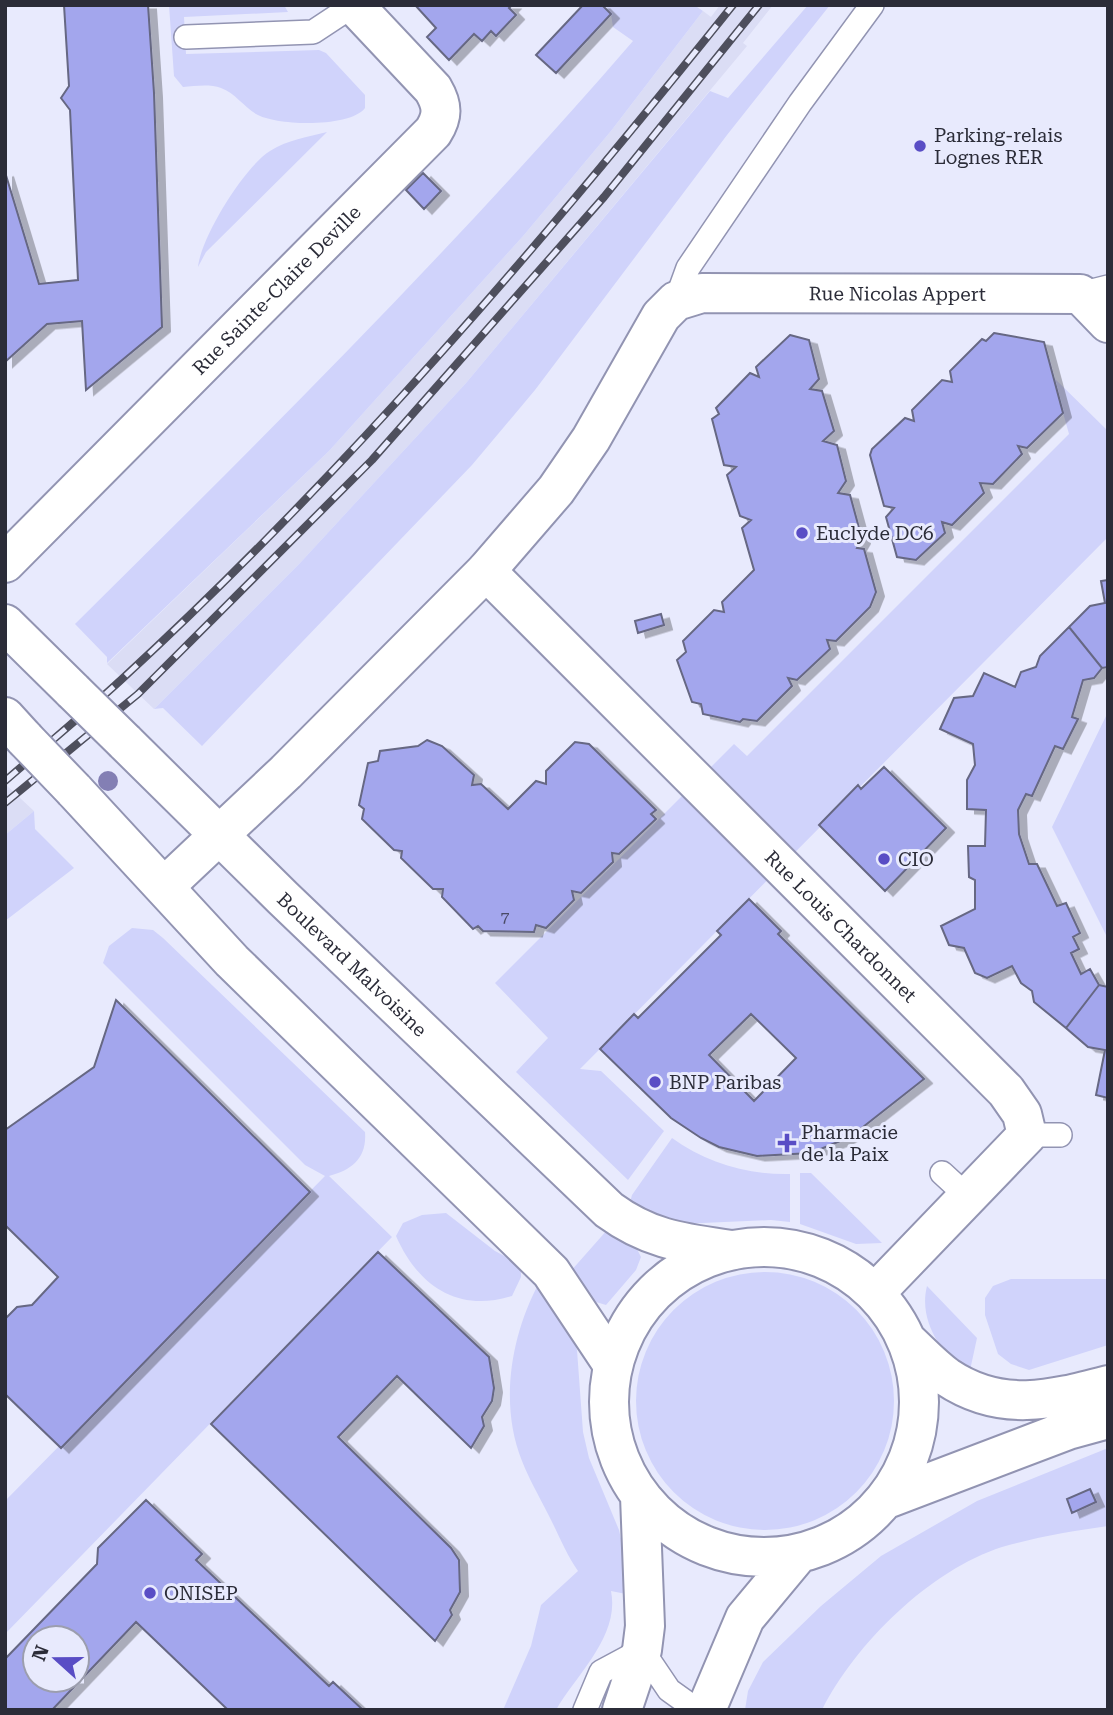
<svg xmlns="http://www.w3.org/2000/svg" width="1113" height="1715" font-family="'Roboto Serif',serif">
  <defs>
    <filter id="shadow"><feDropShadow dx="8" dy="4.5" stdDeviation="0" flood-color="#0004"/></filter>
  </defs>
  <rect width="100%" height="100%" fill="#e8eafd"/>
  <path fill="#dbddf5" d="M 720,5 L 773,5 L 743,43 L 747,46 L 466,383 L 300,563 L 154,709 L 107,664 L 329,451 L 524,235 L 611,131 L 703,11 L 711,17 Z
    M 5,784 L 34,811 L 5,835 Z"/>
  <path fill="#d0d3fb" d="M 169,5 L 284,5 L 288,12 L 184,17 L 186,54 L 319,50 L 326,53 L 365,95 L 365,108 C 350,128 276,126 256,114 C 243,106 235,93 221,88 C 210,84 195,86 183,87 L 174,76 Z
    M 605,5 L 694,5 L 703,11 L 611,131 L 524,235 L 329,451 L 107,663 L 107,657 L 75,624 C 266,435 457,245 633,41 L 613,27 L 611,14 Z
    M 808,5 L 830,5 L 727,135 L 535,390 L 472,465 L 202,746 L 163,708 L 154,709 L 300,563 L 466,383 L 710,91 L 728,98 Z
    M 327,132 L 206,252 L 198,267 C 201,237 244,167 270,151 C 287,140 308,137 327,132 Z
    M 1053,377 L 1108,431 L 1108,537 L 580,1069 L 601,1071 L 664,1131 L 628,1180 L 516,1072 L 548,1038 L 495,983 L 734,744 L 747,756 L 1069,434 Z
    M 1108,712 L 1108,939 L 1052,827 Z
    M 34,811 L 35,829 L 74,868 L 5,921 L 5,835 Z
    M 132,928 L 153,930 L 163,938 L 365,1132 C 367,1158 352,1170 329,1176 L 392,1237 L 5,1634 L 5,1501 L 325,1176 L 305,1165 L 103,963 L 109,946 Z
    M 672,1138 C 706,1163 748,1175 790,1174 L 790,1222 L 771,1220 L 680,1224 L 629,1206 L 632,1195 Z
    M 800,1173 L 811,1173 L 882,1243 L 856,1244 L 800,1224 Z
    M 446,1213 L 495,1251 L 521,1265 L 521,1277 L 512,1296 C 458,1313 418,1286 396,1236 L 403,1223 L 422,1215 Z
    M 608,1229 L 635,1245 L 641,1257 L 636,1270 L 606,1305 L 596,1302 L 570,1272 Z
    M636 1401a129 129 0 1 1 258 0a129 129 0 1 1-258 0Z
    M 1011,1279 L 1108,1279 L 1108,1345 L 1029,1370 L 1011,1364 L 998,1354 L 985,1315 L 985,1298 L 993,1286 Z
    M 539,1283 L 571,1331 L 577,1350 L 583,1432 L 589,1458 L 619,1530 L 624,1552 L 626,1594 L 611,1591 C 620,1636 577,1674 556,1710 L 503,1710 L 531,1646 L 541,1605 L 578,1571 C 566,1554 558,1533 548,1514 C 539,1496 529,1479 522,1461 C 499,1404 511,1335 539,1283 Z
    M 927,1286 L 977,1338 L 969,1375 C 942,1355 918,1321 927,1286 Z
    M 1108,1448 L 1108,1526 C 1072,1531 1037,1537 1002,1547 C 930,1570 855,1644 822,1710 L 745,1710 L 748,1691 L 763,1662 L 821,1606 L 881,1556 L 977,1501 Z"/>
  <path fill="#a3a6ed" stroke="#666783" stroke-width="2" fill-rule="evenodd" filter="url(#shadow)" d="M 64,5 L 148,5 L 154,93 L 162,327 L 86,390 L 82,321 L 47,324 L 5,362 L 5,172 L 39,284 L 78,280 L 70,110 L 61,98 L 69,86 Z
    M 415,5 L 512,5 L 509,8 L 516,15 L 496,36 L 491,31 L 482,41 L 474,34 L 449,60 L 427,37 L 436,28 Z
    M 583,5 L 602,5 L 611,14 L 556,73 L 536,55 Z
    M 423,173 L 441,191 L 424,209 L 406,190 Z
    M 994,333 L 1044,342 L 1063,413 L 1027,448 L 1018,446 L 1022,454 L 993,484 L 980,483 L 984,493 L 952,525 L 942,522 L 945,533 L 916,560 L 897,557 L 886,517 L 894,508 L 884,506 L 870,455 L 872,449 L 905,418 L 914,421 L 912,410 L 942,380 L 952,382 L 950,371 L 982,339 L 986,341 Z
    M 790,335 L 809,340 L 819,379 L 810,389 L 822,391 L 834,431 L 823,441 L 837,445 L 846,481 L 838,493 L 850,495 L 862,539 L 857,548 L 864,549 L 876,592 L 870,607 L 836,641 L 827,640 L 830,649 L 797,680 L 788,678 L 792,686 L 757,721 L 743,719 L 740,722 L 703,714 L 701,704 L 692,702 L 677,660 L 686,652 L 683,641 L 714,610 L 724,612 L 722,602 L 754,570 L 742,528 L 751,520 L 740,516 L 727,475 L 736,467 L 724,465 L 712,419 L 719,414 L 716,408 L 750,373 L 759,377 L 756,367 Z
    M 1108,580 L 1108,667 L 1102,668 L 1069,627 L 1090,606 L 1105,603 L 1101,581 Z
    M 661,614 L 664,625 L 638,633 L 635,621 Z
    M 1069,627 L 1102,668 L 1094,678 L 1083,680 L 1072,717 L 1078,719 L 1063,749 L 1055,746 L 1032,796 L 1026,794 L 1018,810 L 1019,834 L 1029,864 L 1037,864 L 1057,906 L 1066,903 L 1080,933 L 1073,937 L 1079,949 L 1071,953 L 1081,974 L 1090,969 L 1099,985 L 1066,1028 L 1034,1002 L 1032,991 L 1021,983 L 1012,966 L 987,978 L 975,973 L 964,948 L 949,945 L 941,926 L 975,909 L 975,880 L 969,877 L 968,846 L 985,846 L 986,810 L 967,809 L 967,780 L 975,765 L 973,744 L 940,729 L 954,698 L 973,696 L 984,673 L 1015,687 L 1021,672 L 1036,667 L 1040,656 Z
    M 427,740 L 442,746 L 474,775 L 472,785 L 481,784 L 508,809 L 536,781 L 546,784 L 546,771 L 575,742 L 589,744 L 656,810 L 651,814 L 656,819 L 619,854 L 612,853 L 613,862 L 581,893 L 572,891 L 574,900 L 546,928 L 536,925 L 534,932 L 483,931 L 478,926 L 473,929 L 442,897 L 443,889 L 433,889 L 401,858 L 402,851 L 394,850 L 362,819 L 364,809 L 359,805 L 368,763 L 378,761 L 380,751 L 418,746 Z
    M 884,767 L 946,828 L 885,891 L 819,825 L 858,785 L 861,789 Z
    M 749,899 L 781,931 L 778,934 L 924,1079 L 863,1127 L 845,1139 L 811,1153 L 757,1156 L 719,1147 L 701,1138 L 671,1118 L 600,1049 L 634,1014 L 638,1018 L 721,935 L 717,931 ZM 751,1014 L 796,1058 L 754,1101 L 709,1055 Z
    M 1099,985 L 1108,987 L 1108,1098 L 1096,1095 L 1105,1050 L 1088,1047 L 1066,1028 Z
    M 116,1000 L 310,1192 L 61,1448 L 5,1394 L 5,1319 L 17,1307 L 32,1305 L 58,1277 L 5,1225 L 5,1130 L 94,1067 Z
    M 378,1252 L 489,1357 L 494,1388 L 492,1401 L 482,1417 L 484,1426 L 471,1448 L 397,1376 L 338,1437 L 451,1548 L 459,1560 L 460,1592 L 450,1610 L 452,1615 L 435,1641 L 211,1424 Z
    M 1090,1489 L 1096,1502 L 1072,1513 L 1067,1499 Z
    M 146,1500 L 202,1554 L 196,1560 L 329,1686 L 333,1682 L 363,1710 L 228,1710 L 136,1622 L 52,1710 L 5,1710 L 5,1659 L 97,1564 L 98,1548 ZM 35,1638 L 77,1638 L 77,1680 L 35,1680 Z"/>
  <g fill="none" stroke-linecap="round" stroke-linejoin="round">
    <defs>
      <path id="service" d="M 186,37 L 313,32 L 354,5
        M 1080,294 L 1108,287
        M 676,301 L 688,268 L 800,103 L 872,5
        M 1027,1135 L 1060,1135
        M 942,1173 L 968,1197
        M 585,1710 L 601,1672 L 642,1650 L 669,1690 L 697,1710"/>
      <g id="minor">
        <path id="s1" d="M 5,563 L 433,132 C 443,116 443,106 433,89 L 354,5"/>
        <path id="s2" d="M 486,571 L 1006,1091 L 1022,1114 L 1027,1135 L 875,1293"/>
        <path d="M 5,624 L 73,691"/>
        <path d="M 5,717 L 25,739"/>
        <path id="s3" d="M 125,742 L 283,898 L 609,1210 C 650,1240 683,1243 732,1250"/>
        <path d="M 74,790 L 232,961 L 551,1272 L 613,1365"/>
        <path id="s4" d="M 165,886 L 286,772 L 486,571 L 556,490 L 591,439 L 661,316 L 676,301 L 702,293 L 1080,294 L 1108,323"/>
      </g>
      <path id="tertiary" d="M609 1402a155 155 0 1 1 310 0a155 155 0 1 1-310 0Z
        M 907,1341 C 920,1353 933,1367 947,1377 C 1001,1413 1051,1400 1108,1385
        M 884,1500 L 1068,1430 L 1108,1419
        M 622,1710 L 642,1650 L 645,1626 L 640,1496
        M 706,1710 L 745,1618 L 799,1553"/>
    </defs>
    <use href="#service" stroke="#9294b2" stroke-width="26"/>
    <use href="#minor" stroke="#9294b2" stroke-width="42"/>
    <use href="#tertiary" stroke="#9294b2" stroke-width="42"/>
    <use href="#service" stroke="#fff" stroke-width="23"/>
    <use href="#minor" stroke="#fff" stroke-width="38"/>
    <use href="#tertiary" stroke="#fff" stroke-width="38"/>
    <defs>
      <path id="rail" d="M 5,781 C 44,747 84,714 122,679 C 345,474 544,241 733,5
        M 5,803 L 138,694 L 372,460 L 604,197 L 759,5"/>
    </defs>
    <use href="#rail" stroke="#4e4f5d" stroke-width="8"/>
    <use href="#rail" stroke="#e8eafd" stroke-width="5" stroke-dasharray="16" stroke-linecap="butt"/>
    <defs>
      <path id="minor-bridge" d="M 73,691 L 125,742
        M 25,739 L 74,790"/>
    </defs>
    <use href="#minor-bridge" stroke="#9294b2" stroke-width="42" stroke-linecap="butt"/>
    <use href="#minor-bridge" stroke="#fff" stroke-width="38"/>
  </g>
  <circle fill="#837fb4" cx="108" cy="781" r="10"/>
  <g fill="#594dc5" stroke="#e8eafd" stroke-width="2.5">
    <circle cx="920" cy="146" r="7"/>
    <circle cx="802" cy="533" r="7"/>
    <circle cx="884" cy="859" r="7"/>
    <circle cx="655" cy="1082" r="7"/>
    <path d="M783.5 1132.5h7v7h7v7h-7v7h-7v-7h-7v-7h7z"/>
    <circle cx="150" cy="1593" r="7"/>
  </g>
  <g text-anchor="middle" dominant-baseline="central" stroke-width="6" stroke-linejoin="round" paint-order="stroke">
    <g font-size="16" fill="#494a65">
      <text x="505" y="916">7</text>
    </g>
    <g font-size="19" fill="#2b2c38" stroke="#e8eafd" text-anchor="start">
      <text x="934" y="135">Parking-relais<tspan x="934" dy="22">Lognes RER</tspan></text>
      <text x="816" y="533">Euclyde DC6</text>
      <text x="898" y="859">CIO</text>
      <text x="669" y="1082">BNP Paribas</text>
      <text x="801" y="1132">Pharmacie<tspan x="801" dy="22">de la Paix</tspan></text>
      <text x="164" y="1593">ONISEP</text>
    </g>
    <g font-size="19" fill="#2b2c38" stroke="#e8eafd">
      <text stroke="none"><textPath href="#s1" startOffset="385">Rue Sainte-Claire Deville</textPath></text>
      <text stroke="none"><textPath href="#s4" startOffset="1004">Rue Nicolas Appert</textPath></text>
      <text stroke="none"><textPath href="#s2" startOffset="502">Rue Louis Chardonnet</textPath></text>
      <text stroke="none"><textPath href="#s3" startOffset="318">Boulevard Malvoisine</textPath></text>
    </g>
  </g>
  <rect width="1113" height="1715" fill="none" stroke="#2b2c38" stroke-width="14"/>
  <g transform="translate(56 1659) rotate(291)"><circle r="33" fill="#e8eafd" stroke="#9c9eae" stroke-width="2"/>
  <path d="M0-5L12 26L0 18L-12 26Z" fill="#594dc5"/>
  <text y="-10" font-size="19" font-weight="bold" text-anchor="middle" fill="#2b2c38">N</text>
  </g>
</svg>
